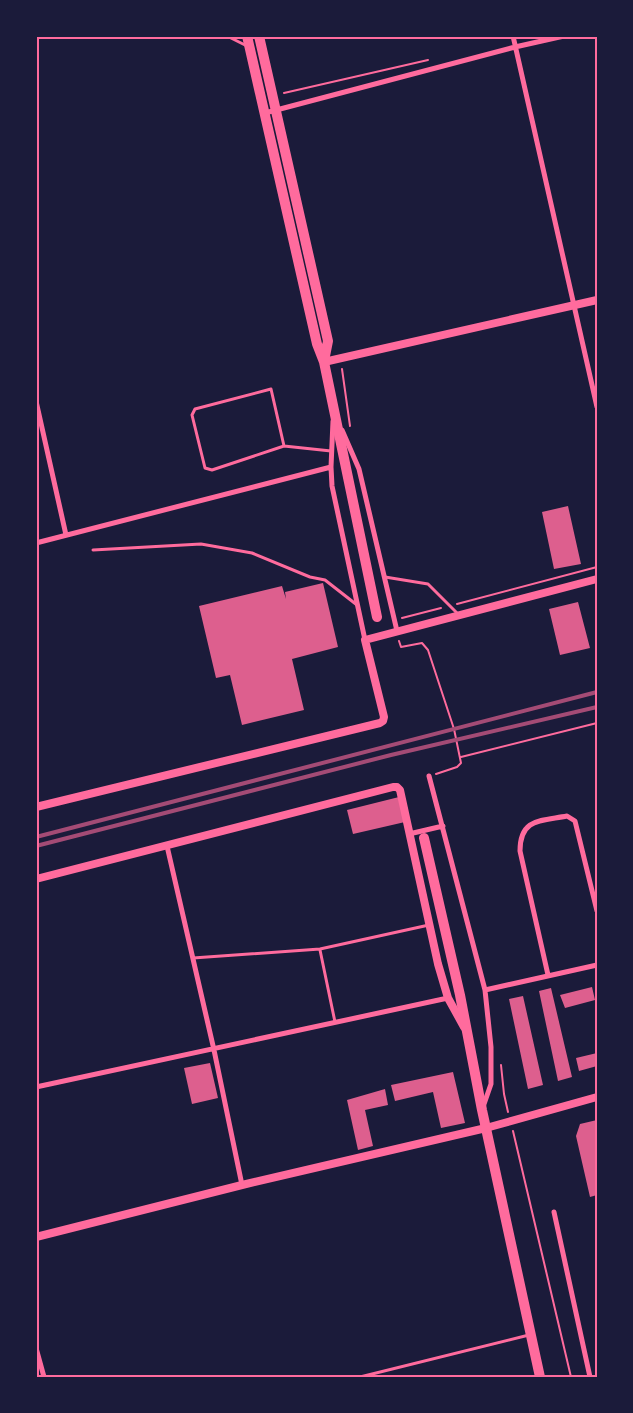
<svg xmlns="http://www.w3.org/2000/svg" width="633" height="1413" font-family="'Zilla Slab',serif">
  <rect width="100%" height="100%" fill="#1b1b3a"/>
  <path fill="#dd5f8e" d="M 568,506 L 581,564 L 554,569 L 542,512 Z
    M 323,583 L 338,647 L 292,659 L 304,710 L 242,725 L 230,675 L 216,678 L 199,606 L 282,586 L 286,599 L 285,592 Z
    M 578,602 L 590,648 L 560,655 L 549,609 Z
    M 399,797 L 405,822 L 353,834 L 347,810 Z
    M 592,987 L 595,1000 L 565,1008 L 560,995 Z
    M 551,988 L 572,1077 L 558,1081 L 539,991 Z
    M 523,996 L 543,1085 L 528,1089 L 509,999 Z
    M 597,1053 L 597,1066 L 579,1071 L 576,1058 Z
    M 210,1063 L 218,1098 L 192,1104 L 184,1068 Z
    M 453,1072 L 465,1123 L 441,1128 L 433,1092 L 395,1101 L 391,1085 Z
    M 385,1089 L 388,1105 L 365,1110 L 373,1146 L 358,1150 L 347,1100 Z
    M 597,1120 L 597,1195 L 590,1197 L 576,1136 L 580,1124 Z"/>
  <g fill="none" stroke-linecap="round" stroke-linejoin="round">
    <path stroke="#ff6b9d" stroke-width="2" d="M 284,93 L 428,60
      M 342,369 L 350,426
      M 457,604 L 597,567
      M 402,618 L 441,608
      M 399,641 L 401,647 L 422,643 L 428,650 L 454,729 L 461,763 L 457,767 L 436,774
      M 461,757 L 597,723
      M 501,1065 L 504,1094 L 508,1112
      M 513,1131 L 571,1377"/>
    <path stroke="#ff6b9d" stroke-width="3" d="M 227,36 L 247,46
      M 284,446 L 271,389 L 195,409 L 192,415 L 205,468 L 212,470 L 284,446 L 331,451
      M 93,550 L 201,544 L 252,553 L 310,577 L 325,580 L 357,605
      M 385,577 L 428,584 L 459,615
      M 320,950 L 335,1022
      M 193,958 L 320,949 L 429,925
      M 360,1377 L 529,1335"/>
    <path stroke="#ff6b9d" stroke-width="5" d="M 513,36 L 597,407
      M 265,113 L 515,47 L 564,36
      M 36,401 L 66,535
      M 333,421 L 331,467 L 332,486 L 365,640
      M 342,430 L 359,469 L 397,631
      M 36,543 L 331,467
      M 429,776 L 485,990 L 491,1047 L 491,1084 L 483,1107
      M 409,834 L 443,826
      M 167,846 L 214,1050 L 242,1185
      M 548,975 L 520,851 C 520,818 541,821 567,816 L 575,821 L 597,911
      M 485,990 L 597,965
      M 36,1087 L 448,998
      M 554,1212 L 590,1377
      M 36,1348 L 44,1377"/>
    <path stroke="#ff6b9d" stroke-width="8" d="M 324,362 L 597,300
      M 36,807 L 380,723 L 383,721 L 384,717 L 365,640 L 597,579
      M 36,879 L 393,787 L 397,787 L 400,790 L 438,964 L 448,998 L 464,1027
      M 36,1237 L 242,1185 L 486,1128 L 597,1097"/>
    <path stroke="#ff6b9d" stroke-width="10" d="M 247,36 L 317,344 L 324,362 L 377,617
      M 259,36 L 328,341 L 324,361
      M 424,838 L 460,995 L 482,1110 L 540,1377"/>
    <path stroke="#a44b75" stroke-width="4" d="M 36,837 L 597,692
      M 36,846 L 391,755 L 597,707"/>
  </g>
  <rect width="633" height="1413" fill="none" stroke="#1b1b3a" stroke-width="75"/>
  <rect x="38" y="38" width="558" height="1338" fill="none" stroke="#ff6b9d" stroke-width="2"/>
</svg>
